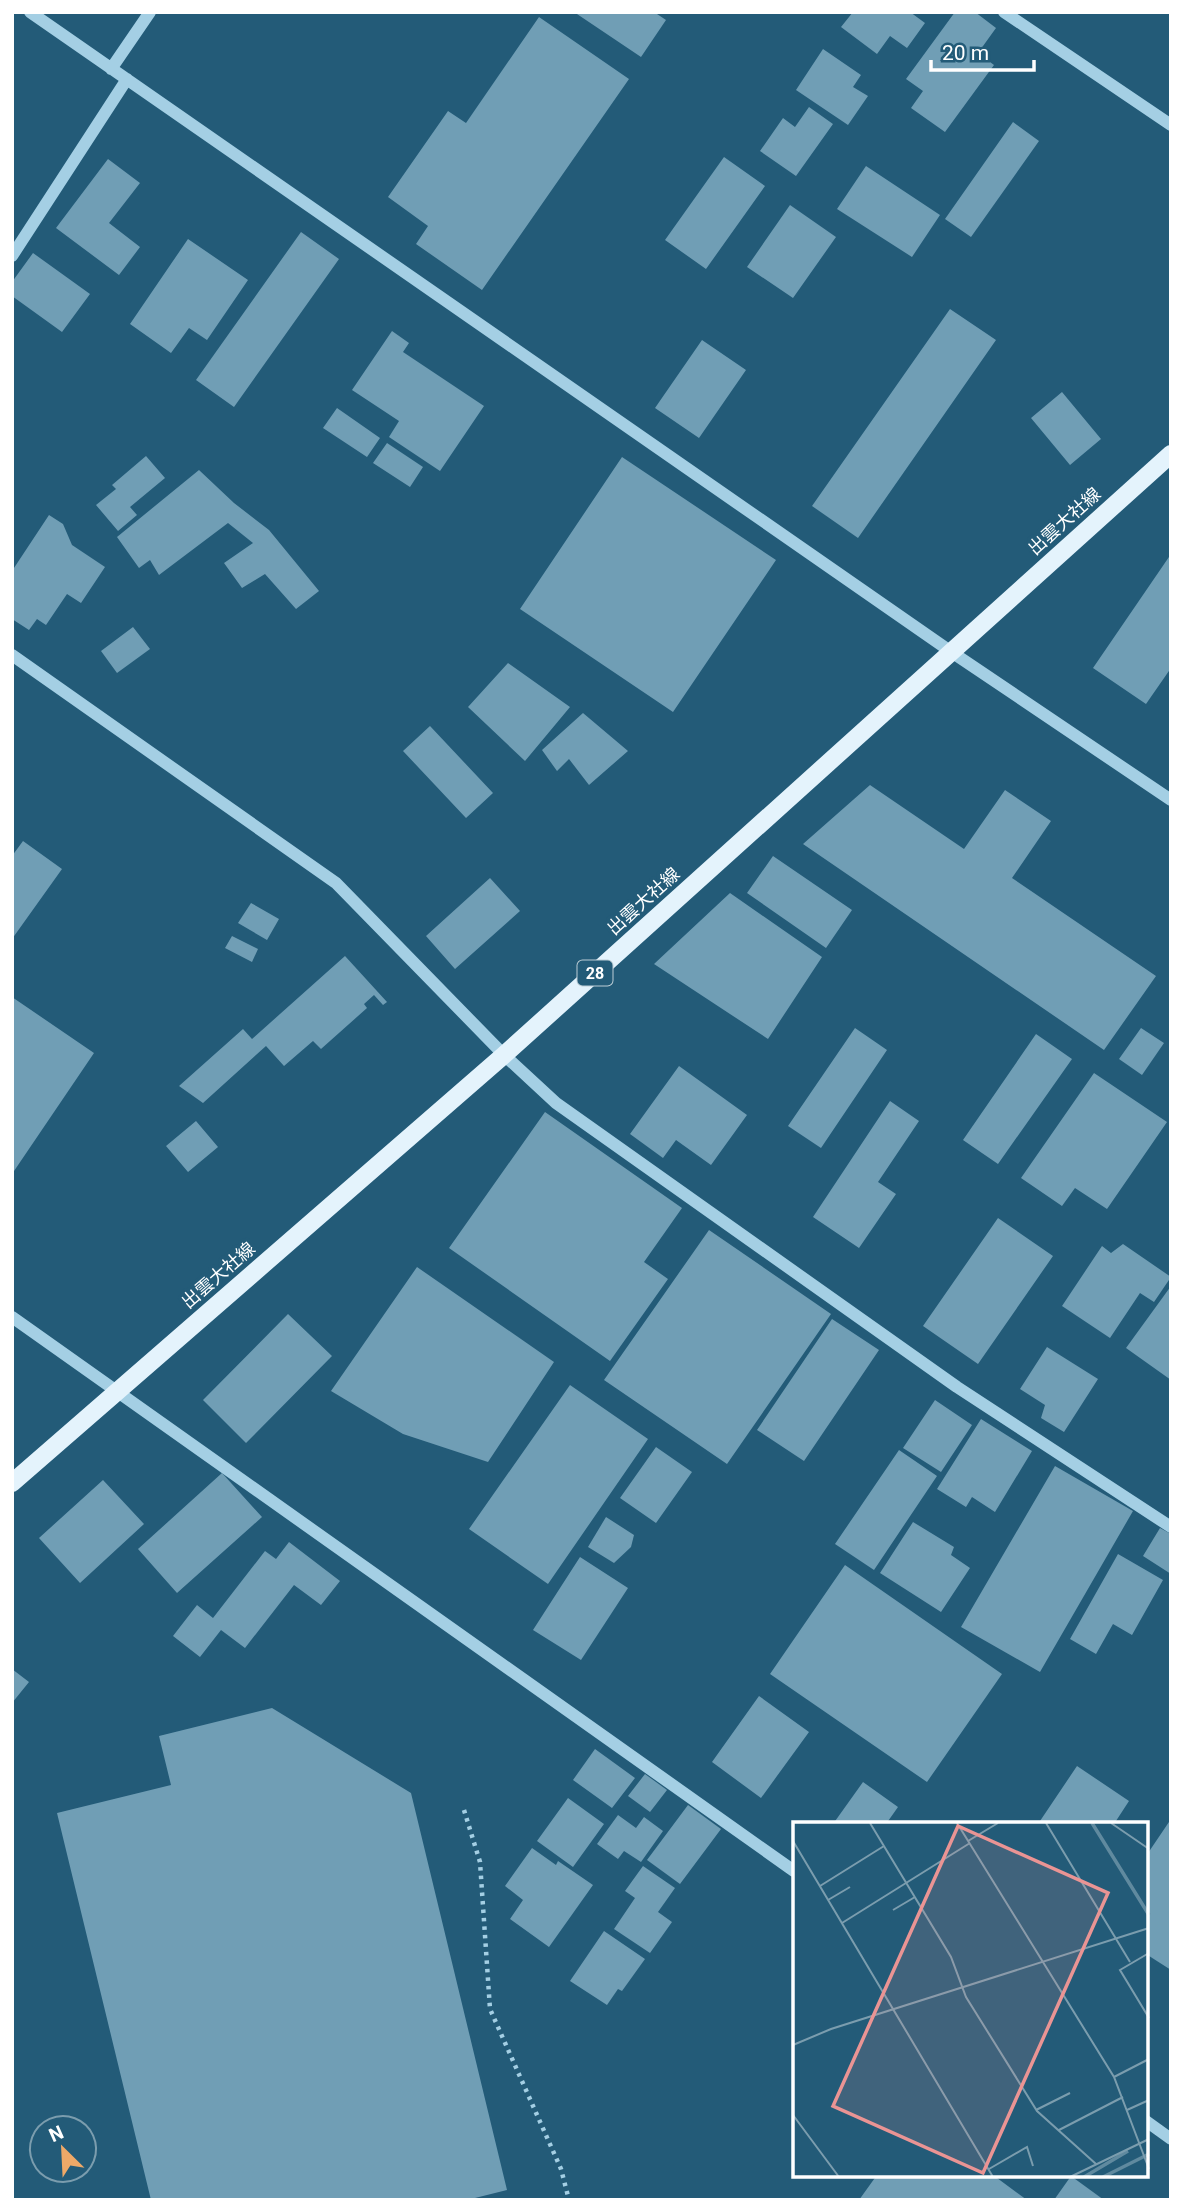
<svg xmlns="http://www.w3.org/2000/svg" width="1183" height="2212" font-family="Roboto,'Noto Sans JP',sans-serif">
  <rect width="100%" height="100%" fill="#235b78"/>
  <path fill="#709eb5" d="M 574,12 L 654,12 L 666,20 L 641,57 Z
    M 853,12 L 910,12 L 925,23 L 907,48 L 890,36 L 877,54 L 841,27 Z
    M 955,12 L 975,12 L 996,28 L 978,53 L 994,65 L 945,132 L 911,108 L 923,91 L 906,79 Z
    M 539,17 L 629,79 L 482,290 L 416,244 L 428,226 L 388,197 L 448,111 L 466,123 Z
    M 823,49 L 861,75 L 853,87 L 868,96 L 848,125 L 796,90 Z
    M 809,107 L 833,124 L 796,176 L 760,151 L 783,118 L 795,127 Z
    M 1013,122 L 1039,141 L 971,237 L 945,219 Z
    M 724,157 L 765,186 L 706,269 L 665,240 Z
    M 108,159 L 140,183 L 109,223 L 140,247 L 119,275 L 56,228 Z
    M 866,166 L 940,215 L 912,257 L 837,209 Z
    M 790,205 L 836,237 L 793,298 L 747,267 Z
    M 301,232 L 339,259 L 234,407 L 196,380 Z
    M 188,239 L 248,280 L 207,340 L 189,328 L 171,353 L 130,324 Z
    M 33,253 L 90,294 L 62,332 L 12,296 L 12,282 Z
    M 950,309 L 996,340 L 858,538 L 812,506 Z
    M 392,331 L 409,343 L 403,352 L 484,406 L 440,471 L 389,437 L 399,421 L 352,390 Z
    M 702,340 L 746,370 L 699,438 L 655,408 Z
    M 1062,392 L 1101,439 L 1070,465 L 1031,418 Z
    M 337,408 L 380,438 L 367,457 L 323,428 Z
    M 387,443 L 423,467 L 410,487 L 373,463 Z
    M 146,456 L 165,478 L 130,507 L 137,515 L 118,531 L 96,505 L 116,489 L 112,485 Z
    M 622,457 L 776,560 L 673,712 L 520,609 Z
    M 199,470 L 234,503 L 269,530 L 319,591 L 296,609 L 265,574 L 242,588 L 224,563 L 253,543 L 228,523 L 159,575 L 150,560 L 139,568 L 117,537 Z
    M 49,515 L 63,524 L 72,545 L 105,567 L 81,603 L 67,594 L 46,625 L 37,619 L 29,630 L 12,619 L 12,571 Z
    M 1171,554 L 1171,668 L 1146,704 L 1093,668 Z
    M 133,627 L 150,649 L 117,673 L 101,651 Z
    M 508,663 L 570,707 L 525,761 L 468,707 Z
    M 583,713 L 628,751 L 589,785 L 569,759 L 557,771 L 542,750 Z
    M 430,726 L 493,793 L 466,818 L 403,751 Z
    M 870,785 L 964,849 L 1005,790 L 1051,821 L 1012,878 L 1156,976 L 1104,1050 L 803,844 Z
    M 23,841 L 62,869 L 12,939 L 12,856 Z
    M 773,856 L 852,910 L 826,948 L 747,893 Z
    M 490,878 L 520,911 L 455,969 L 426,936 Z
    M 730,893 L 822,957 L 768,1039 L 654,964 Z
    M 251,903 L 279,919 L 267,940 L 238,923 Z
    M 232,936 L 258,949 L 252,962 L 225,948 Z
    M 345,956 L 387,1002 L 383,1005 L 374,995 L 364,1004 L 367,1008 L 321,1049 L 313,1041 L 284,1066 L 266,1046 L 203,1103 L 179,1086 L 243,1029 L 252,1039 Z
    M 12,997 L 94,1053 L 12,1174 Z
    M 855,1028 L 887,1050 L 821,1148 L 788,1126 Z
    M 1141,1028 L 1164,1043 L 1142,1075 L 1119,1059 Z
    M 1036,1034 L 1072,1059 L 998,1164 L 963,1140 Z
    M 679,1066 L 747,1115 L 711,1165 L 676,1140 L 663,1158 L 630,1134 Z
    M 1094,1073 L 1167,1122 L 1107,1209 L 1075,1188 L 1062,1206 L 1021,1178 Z
    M 890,1101 L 919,1121 L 878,1182 L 896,1194 L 859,1248 L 813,1217 Z
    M 545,1112 L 682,1208 L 644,1262 L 668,1279 L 610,1361 L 449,1248 Z
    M 196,1121 L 218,1147 L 188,1172 L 166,1146 Z
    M 998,1218 L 1053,1256 L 978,1364 L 923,1326 Z
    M 709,1230 L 831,1314 L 727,1464 L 604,1380 Z
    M 1123,1244 L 1171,1277 L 1154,1302 L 1140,1293 L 1110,1338 L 1062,1306 L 1102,1246 L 1111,1253 Z
    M 417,1267 L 554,1362 L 488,1462 L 403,1434 L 331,1391 Z
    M 1171,1286 L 1171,1380 L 1126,1348 Z
    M 288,1314 L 332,1356 L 246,1443 L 203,1400 Z
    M 832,1319 L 879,1350 L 804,1461 L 757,1430 Z
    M 1047,1347 L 1098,1379 L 1064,1432 L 1041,1418 L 1045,1405 L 1020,1389 Z
    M 570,1385 L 648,1439 L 548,1584 L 469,1529 Z
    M 935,1400 L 972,1425 L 941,1472 L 903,1448 Z
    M 981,1419 L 1032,1451 L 995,1512 L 972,1497 L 966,1507 L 937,1489 Z
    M 656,1447 L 692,1472 L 656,1523 L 620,1498 Z
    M 899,1450 L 937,1476 L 874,1570 L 835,1544 Z
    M 1055,1466 L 1133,1511 L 1040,1672 L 961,1627 Z
    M 222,1473 L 262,1517 L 177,1593 L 138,1549 Z
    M 103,1480 L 144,1524 L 80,1583 L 39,1538 Z
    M 606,1517 L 634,1535 L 631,1547 L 614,1563 L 588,1547 Z
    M 913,1522 L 954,1547 L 951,1555 L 970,1568 L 941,1612 L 880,1573 Z
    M 1160,1528 L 1171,1534 L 1171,1574 L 1143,1556 Z
    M 289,1542 L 340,1581 L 321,1605 L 294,1585 L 245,1648 L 221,1630 L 200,1657 L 173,1636 L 197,1605 L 213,1618 L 265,1551 L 276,1559 Z
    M 1118,1554 L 1163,1580 L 1132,1635 L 1113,1624 L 1096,1654 L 1070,1639 Z
    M 580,1557 L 628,1588 L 581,1660 L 533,1630 Z
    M 845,1565 L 1002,1674 L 927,1782 L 770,1674 Z
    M 12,1669 L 29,1682 L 12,1703 Z
    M 759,1696 L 809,1732 L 761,1798 L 712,1762 Z
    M 272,1708 L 411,1793 L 507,2190 L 467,2200 L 151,2200 L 57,1813 L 171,1785 L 159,1736 Z
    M 595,1749 L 635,1778 L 612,1808 L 573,1780 Z
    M 1077,1766 L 1129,1801 L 1114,1824 L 1038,1824 Z
    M 645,1774 L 667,1790 L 650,1812 L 628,1796 Z
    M 863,1782 L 898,1807 L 886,1824 L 833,1824 Z
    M 568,1798 L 604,1824 L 573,1867 L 537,1841 Z
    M 688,1805 L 721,1829 L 680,1884 L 647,1860 Z
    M 618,1815 L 636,1828 L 644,1817 L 663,1831 L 641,1862 L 624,1851 L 618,1859 L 597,1844 Z
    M 1171,1819 L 1171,1970 L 1146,1954 L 1146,1856 Z
    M 532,1848 L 556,1865 L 558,1861 L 593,1885 L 549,1947 L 510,1919 L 523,1900 L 505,1886 Z
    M 643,1866 L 675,1888 L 658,1912 L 672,1922 L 650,1953 L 614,1929 L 635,1898 L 625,1891 Z
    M 604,1931 L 645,1959 L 622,1991 L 618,1989 L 607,2005 L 570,1981 Z
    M 877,2175 L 993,2175 L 1027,2200 L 859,2200 Z
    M 1071,2176 L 1104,2200 L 1054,2200 Z"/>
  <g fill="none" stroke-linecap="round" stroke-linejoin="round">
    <path stroke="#a4cfe4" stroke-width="4.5" stroke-dasharray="3.5 5" stroke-linecap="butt" d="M 464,1810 L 480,1862 L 490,2009 L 561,2169 L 569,2200"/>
    <path stroke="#a4cfe4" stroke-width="12" d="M 30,12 L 950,651 L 1171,800
      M 1004,12 L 1171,125
      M 111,69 L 150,12
      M 12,256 L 127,79
      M 12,655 L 336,883 L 504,1055 L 556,1103 L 957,1387 L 1171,1527
      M 12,1317 L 794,1871
      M 1146,2121 L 1171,2139"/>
    <path stroke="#e4f3fc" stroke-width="18" d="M 12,1483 L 504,1055 L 1171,454"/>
  </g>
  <g text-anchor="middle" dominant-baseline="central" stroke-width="7" stroke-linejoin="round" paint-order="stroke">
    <rect fill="#235b78" stroke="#bdced6" stroke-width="2" x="577.5" y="960.5" width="35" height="25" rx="5"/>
    <g font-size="16" font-weight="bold" fill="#fff">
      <text x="595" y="973">28</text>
    </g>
    <g font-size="18" fill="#fff" stroke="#235b78">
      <text transform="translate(1064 521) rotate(-42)">出雲大社線</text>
      <text transform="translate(643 901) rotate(-42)">出雲大社線</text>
      <text transform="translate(218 1275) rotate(-41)">出雲大社線</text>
    </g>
  </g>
  <g transform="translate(793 1822)">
    <rect width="355" height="355" fill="#235b78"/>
    <path fill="none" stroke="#608a9f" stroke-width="3.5" d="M 299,1 L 356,93M 291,355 L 335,329M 310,355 L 356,332"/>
    <path fill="none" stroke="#7b9dae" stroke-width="2" d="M 77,1 L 158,135 L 173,175 L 244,289 L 303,342M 164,1 L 321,255 L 356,347M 253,1 L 337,140M 318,1 L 356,27M 0,19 L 200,355M 175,19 L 205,1M 27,64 L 91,24M 35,78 L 57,65M 100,88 L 122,75M 49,101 L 177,21M 356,131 L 327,148 L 356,196M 0,223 L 38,207 L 356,106M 321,255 L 356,237M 243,288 L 277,271M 334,288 L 356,278M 0,293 L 46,355M 266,308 L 330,275M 196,347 L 234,325 L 240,344M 277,355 L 356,317"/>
    <path fill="#ea9494" fill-opacity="0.15" stroke="#ea9494" stroke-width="3.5" d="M 165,4 L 315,71 L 190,351 L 40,284 Z"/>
    <rect width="355" height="355" fill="none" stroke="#fff" stroke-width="3.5"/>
  </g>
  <rect width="1183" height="2212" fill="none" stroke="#ffffff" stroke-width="28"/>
  <g transform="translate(63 2149) rotate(336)"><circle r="33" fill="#235b78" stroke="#7b9dae" stroke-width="2"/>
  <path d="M0-5L12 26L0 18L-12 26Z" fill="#eea968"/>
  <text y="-10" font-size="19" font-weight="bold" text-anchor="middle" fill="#ffffff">N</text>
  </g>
  <path d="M931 60v10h103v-10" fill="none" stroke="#ffffff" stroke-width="3.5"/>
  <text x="942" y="60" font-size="21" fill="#ffffff" stroke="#235b78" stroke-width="5" paint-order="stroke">20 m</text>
</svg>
